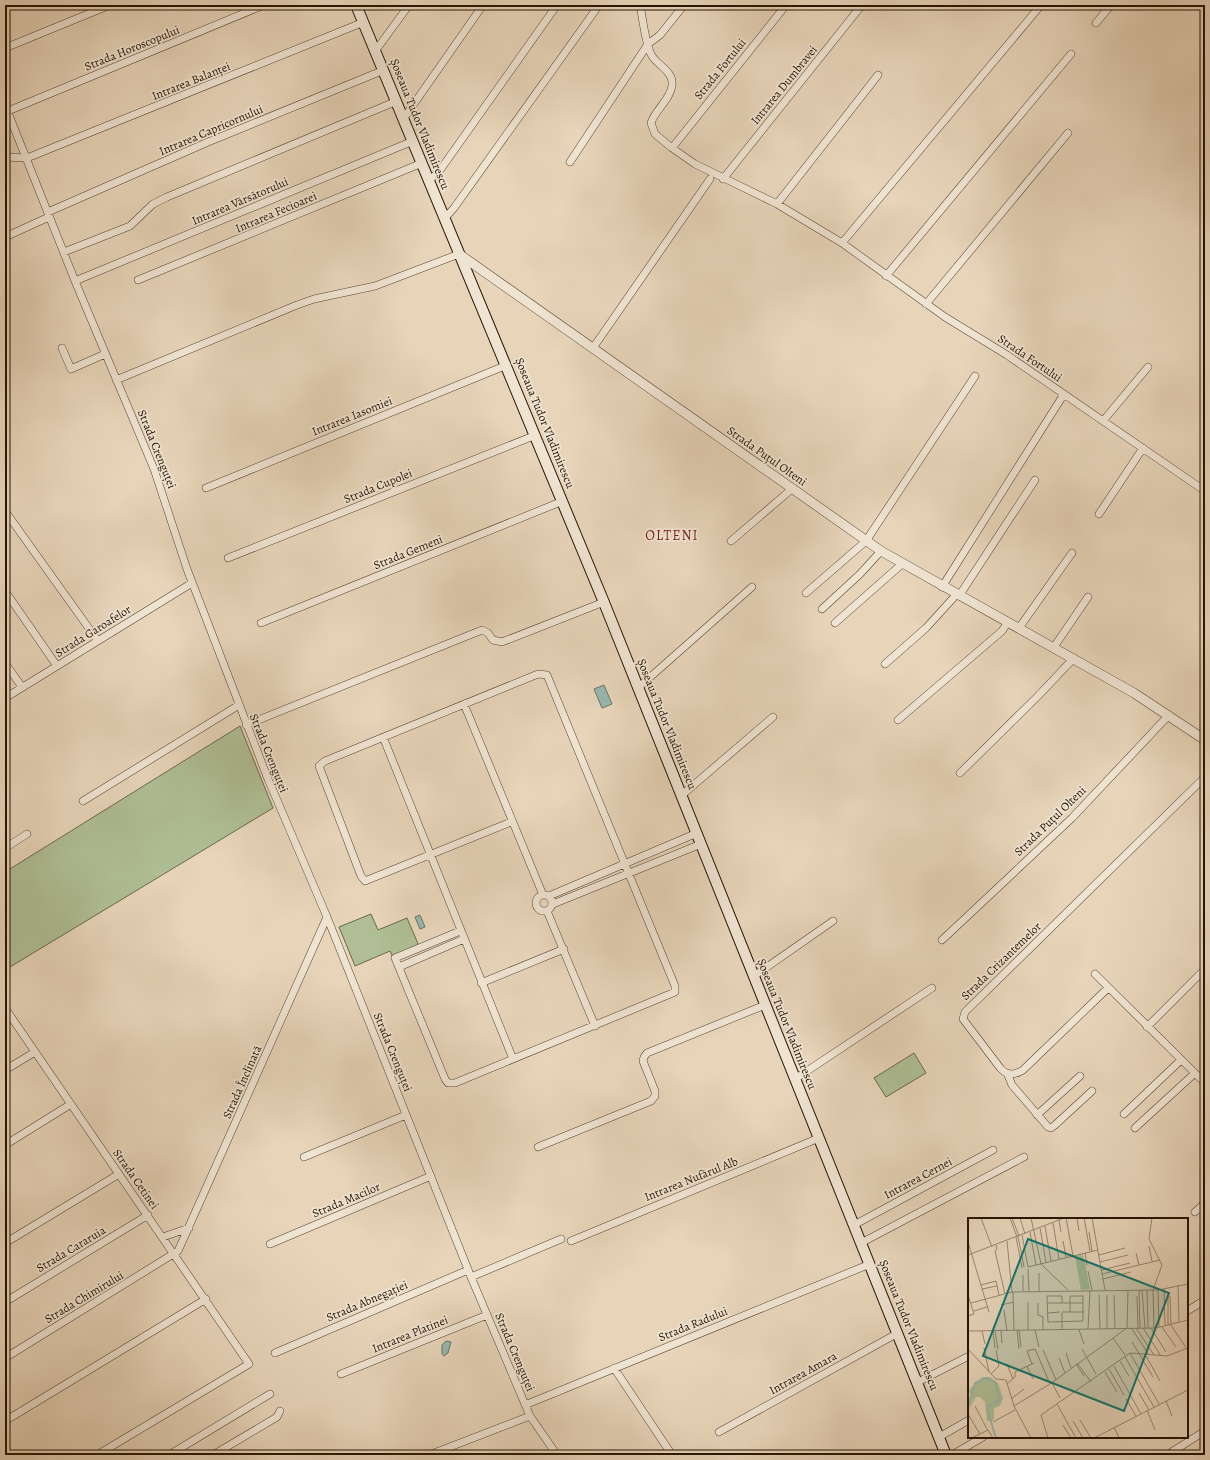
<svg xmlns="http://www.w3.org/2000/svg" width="1210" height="1460" font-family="Alegreya,serif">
  <rect width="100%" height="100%" fill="#e7d4b9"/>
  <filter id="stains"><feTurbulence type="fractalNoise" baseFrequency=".005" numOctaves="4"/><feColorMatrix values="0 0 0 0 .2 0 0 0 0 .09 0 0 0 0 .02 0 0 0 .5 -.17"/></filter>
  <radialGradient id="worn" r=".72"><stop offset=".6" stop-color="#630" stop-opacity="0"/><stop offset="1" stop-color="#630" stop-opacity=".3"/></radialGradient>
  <path fill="#afbe94" stroke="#6a694a" d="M 240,726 L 273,808 L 5,970 L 5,872 Z
    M 371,914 L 378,930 L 407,918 L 419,946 L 393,957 L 390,951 L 355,966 L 339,927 Z
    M 914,1053 L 926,1073 L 886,1097 L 874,1078 Z"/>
  <path fill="#97b8ae" stroke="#6a7669" d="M 604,685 L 612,704 L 602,708 L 594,689 Z
    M 420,915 L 425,927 L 420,929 L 415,917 Z
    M 446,1341 L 451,1342 L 448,1353 L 444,1356 L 442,1354 L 442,1345 Z"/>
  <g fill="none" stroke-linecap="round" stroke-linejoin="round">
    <defs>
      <path id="minor" d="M 640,5 C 643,19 645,44 652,56 C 658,66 674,71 672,86 C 670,100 655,110 651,123 L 655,134 L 672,148 L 695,164 L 777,204 L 842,243 L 945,317 L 1007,355 L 1205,491
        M 1096,23 L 1111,5
        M 5,48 L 110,5
        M 376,50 L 409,5
        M 5,105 L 75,281 L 154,469 L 187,569 L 268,779 L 327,917 L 471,1277 L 530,1416 L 557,1455
        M 8,111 L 264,5
        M 404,118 L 483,5
        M 672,148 L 786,5
        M 5,157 L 26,158 L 32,156 L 364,22
        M 570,162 L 648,44 L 660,35 L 684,5
        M 723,179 L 862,5
        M 429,180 L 438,173 L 557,5
        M 777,204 L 878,75
        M 48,212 L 208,142 L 384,70
        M 445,218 L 454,208 L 599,5
        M 5,237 L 49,217
        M 842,243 L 1041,5
        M 64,252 L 130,226 L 153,204 L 167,197 L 397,101
        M 886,276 L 1071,54
        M 138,280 L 422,163
        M 75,281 L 413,141
        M 926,304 L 1068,133
        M 62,348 L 71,369 L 105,354
        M 593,348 L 710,179
        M 116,380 L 297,305 L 314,299 L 375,286 L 459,254
        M 1103,421 L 1148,367
        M 206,488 L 507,365
        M 5,511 L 98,641
        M 1099,514 L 1143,448
        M 731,541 L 793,488
        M 228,558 L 536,435
        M 942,587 L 1064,394
        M 5,591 L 57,666
        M 806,593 L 866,541 L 975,376
        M 959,596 L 1035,480
        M 822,609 L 860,574 L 881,551
        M 261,623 L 563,501
        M 835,623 L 902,564
        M 1019,628 L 1072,553
        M 1054,647 L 1088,597
        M 5,663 L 22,687
        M 885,664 L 926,628 L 956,595
        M 639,687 L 752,587
        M 5,698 L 192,583
        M 464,704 L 543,895
        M 898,720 L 1002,631 L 1008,622
        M 246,725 L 482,630 L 488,633 L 493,640 L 502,642 L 604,602
        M 383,737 L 513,1059
        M 960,773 L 1038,696 L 1074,658
        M 682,795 L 773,717
        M 83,801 L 239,705
        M 5,848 L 27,834
        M536 903a8 8 0 1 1 16 0a8 8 0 1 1-16 0Z
        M 549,896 L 697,833
        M 553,904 L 701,844
        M 547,911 L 595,1026
        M 460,931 L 395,958 L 445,1079 L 448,1083 L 455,1083 L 675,992 L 675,986 L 547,675 L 538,674 L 325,761 L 319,766 L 361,876 L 365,881 L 511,822
        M 942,940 L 1072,818 L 1169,715
        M 399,967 L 464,939
        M 1095,974 L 1205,1083
        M 754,976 L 833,921
        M 481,983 L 564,949
        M 1108,988 L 1023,1070 C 1015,1075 1008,1076 1001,1069 L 963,1019 L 965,1012 L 1205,777
        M 5,1008 L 249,1364 L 97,1455
        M 1147,1027 L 1205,969
        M 5,1070 L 35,1052
        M 1008,1075 L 1012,1085 L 1048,1127 L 1051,1128 L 1055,1125 L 1092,1091
        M 795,1079 L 932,988
        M 1124,1114 L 1181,1060
        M 1037,1115 L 1080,1076
        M 1135,1128 L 1195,1073
        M 5,1145 L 71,1104
        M 538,1147 L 651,1101 L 655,1096 L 655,1091 L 643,1061 L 644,1057 L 647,1053 L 765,1005
        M 304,1157 L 406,1115
        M 1195,1212 L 1205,1203
        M 854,1225 L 993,1150
        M 163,1237 L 189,1228
        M 571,1241 L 819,1138
        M 5,1243 L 119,1174
        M 861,1243 L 1024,1157
        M 270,1244 L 431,1176
        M 471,1277 L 561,1239
        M 5,1302 L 148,1215
        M 1187,1311 L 1205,1300
        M 275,1353 L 468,1270
        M 5,1358 L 178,1251 L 327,917
        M 614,1368 L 672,1455
        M 341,1374 L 487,1315
        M 918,1382 L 969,1356
        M 525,1405 L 870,1264
        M 5,1421 L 206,1299
        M 719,1432 L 898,1333
        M 939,1437 L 969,1420
        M 169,1455 L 270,1394
        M 213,1455 L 277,1417 L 280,1411
        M 429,1455 L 530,1416
        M 952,1455 L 983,1437
        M 1167,1455 L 1205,1431"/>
      <path id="tertiary" d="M 459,254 L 881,551 L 1134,693 L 1205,740"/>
      <path id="secondary" d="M 356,5 L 603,600 L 946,1455"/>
    </defs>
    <use href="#minor" stroke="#56442f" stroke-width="8"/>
    <use href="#tertiary" stroke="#56442f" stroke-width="10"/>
    <use href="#secondary" stroke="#261401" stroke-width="12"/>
    <use href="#minor" stroke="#efe3d2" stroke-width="7"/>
    <use href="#tertiary" stroke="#efe3d2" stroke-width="9"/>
    <use href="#secondary" stroke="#efe3d2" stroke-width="10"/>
  </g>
  <g text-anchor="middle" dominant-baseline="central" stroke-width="3.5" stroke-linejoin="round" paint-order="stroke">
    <g font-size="12" fill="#261401" stroke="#efe3d2">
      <text transform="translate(132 48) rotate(-22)">Strada Horoscopului</text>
      <text transform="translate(720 69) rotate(-51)">Strada Fortului</text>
      <text transform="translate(191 81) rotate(-22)">Intrarea Balanței</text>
      <text transform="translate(784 85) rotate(-51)">Intrarea Dumbravei</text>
      <text transform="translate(420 124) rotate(68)">Șoseaua Tudor Vladimirescu</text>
      <text transform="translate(211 130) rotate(-23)">Intrarea Capricornului</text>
      <text transform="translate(240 201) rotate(-23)">Intrarea Vărsătorului</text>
      <text transform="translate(276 212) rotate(-23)">Intrarea Fecioarei</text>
      <text transform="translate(1030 358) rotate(34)">Strada Fortului</text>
      <text transform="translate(352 416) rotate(-22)">Intrarea Iasomiei</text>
      <text transform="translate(545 423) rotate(68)">Șoseaua Tudor Vladimirescu</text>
      <text transform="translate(157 449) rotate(68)">Strada Crenguței</text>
      <text transform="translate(767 456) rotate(35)">Strada Puțul Olteni</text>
      <text transform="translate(378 486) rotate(-22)">Strada Cupolei</text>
      <text transform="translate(408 552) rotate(-22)">Strada Gemeni</text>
      <text transform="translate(93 631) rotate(-32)">Strada Garoafelor</text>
      <text transform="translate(667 724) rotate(68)">Șoseaua Tudor Vladimirescu</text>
      <text transform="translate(269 753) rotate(68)">Strada Crenguței</text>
      <text transform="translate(1050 821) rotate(-44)">Strada Puțul Olteni</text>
      <text transform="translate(1001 961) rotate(-44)">Strada Crizantemelor</text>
      <text transform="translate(787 1024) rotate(68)">Șoseaua Tudor Vladimirescu</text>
      <text transform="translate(393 1052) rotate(68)">Strada Crenguței</text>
      <text transform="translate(242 1082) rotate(-66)">Strada Înclinată</text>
      <text transform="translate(918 1178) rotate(-28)">Intrarea Cernei</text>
      <text transform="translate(136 1179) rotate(55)">Strada Cetinei</text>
      <text transform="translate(691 1179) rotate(-22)">Intrarea Nufărul Alb</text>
      <text transform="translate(346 1200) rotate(-23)">Strada Macilor</text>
      <text transform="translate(71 1249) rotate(-31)">Strada Cararuia</text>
      <text transform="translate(84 1297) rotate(-31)">Strada Chimirului</text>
      <text transform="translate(367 1301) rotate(-23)">Strada Abnegației</text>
      <text transform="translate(693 1324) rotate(-22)">Strada Radului</text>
      <text transform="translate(909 1325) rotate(68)">Șoseaua Tudor Vladimirescu</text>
      <text transform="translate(410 1334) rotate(-22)">Intrarea Platinei</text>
      <text transform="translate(515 1352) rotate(67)">Strada Crenguței</text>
      <text transform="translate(803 1373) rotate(-29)">Intrarea Amara</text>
    </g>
    <g font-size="14" letter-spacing="1" fill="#7a1f14" stroke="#efe3d2">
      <text x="672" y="535">OLTENI</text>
    </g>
  </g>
  <g transform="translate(968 1218)">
    <rect width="220" height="220" fill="#e7d4b9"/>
    <path d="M 115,36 L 122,71 L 113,72 L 107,38 ZM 14,159 L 22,159 L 30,165 L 35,180 L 32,188 L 26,190 L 26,201 L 23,203 L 19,203 L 17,184 L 12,179 L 8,179 L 0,192 L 4,181 L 1,172 Z" fill="#afbe94"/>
    <path fill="none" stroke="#97b8ae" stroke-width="2" d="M 0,189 L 7,165 L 19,160 L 27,164 L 32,182 L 21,188 L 20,194 L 28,220"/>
    <path fill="none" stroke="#9a876f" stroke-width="1" d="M 13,0 L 24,29M 42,0 L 49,19M 44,0 L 51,18M 52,0 L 57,16M 63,0 L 73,46 L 100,72M 98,0 L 105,38M 109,0 L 111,13M 116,0 L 122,33M 124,0 L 137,72M 184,0 L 181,21 L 194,47 L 185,72 L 186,110M 91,2 L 93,14M 85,5 L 91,41M 77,8 L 83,43M 72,10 L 78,44M 62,14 L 68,47M 121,14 L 124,33M 54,17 L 60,49 L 130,32M 50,18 L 56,49M 48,19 L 54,50M 39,23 L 44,74M 95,23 L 98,39M 0,24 L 21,94M 28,27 L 29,31 L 27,33 L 37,76M 181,28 L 184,43M 117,35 L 119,47M 168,35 L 171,47M 0,37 L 96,0M 131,37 L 157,30M 132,44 L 160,37M 60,51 L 61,73M 134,52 L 162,45M 120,53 L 124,72M 71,55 L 71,73M 134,56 L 192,42M 55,57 L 55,73M 135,61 L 163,54M 13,67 L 28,63 L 31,77M 210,67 L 211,104M 14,71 L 29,68M 196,71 L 197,108M 171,72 L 172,110M 174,72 L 177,110M 179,72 L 180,110M 190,72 L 191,109M 45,74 L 46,112M 0,77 L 6,96 L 0,98M 131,77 L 132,111M 139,77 L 139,111M 146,77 L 147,110M 169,78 L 170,110M 200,78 L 200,107M 202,78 L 203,106M 60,84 L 60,112M 3,85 L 44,74 L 190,72 L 220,66M 70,85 L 70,97 L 75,99 L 75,112M 79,85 L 115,85M 94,85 L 94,78 L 79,78 L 80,104 L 115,103 L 115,78 L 102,78 L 102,94M 33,87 L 46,84M 36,92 L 39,113M 6,93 L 19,89M 94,94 L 116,94M 80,95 L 92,94M 94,95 L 94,112M 202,106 L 219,131M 194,109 L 208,129M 168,110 L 186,137M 175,110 L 193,138M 183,110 L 198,134M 120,111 L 122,72M 164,111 L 181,137M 49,112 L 51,131M 51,112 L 53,129M 67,112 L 71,129M 111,112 L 116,126M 0,113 L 188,110 L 220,102M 14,113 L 17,126M 25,113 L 27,130M 27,113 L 30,131M 33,113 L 34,125M 145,120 L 157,137M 164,124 L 185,159M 16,130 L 21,154M 0,131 L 28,161 L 38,162 L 46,188 L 63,220M 114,131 L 128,156M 75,132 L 88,162M 98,135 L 103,150M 162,135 L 191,186M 178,138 L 192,163M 157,139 L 186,189M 91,140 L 97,155M 152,143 L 161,158M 109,145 L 123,164M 39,146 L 45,161M 64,146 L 59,133 L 67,131 L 82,166M 108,146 L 116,158M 59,148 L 65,161M 146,148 L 173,196M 141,151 L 156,177M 137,154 L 149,174M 23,156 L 31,148 L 28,132M 84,165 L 92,180M 39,166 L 47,159 L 47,154 L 66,145M 171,175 L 181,192M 43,181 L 56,171M 158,181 L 168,198M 198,183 L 204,198M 89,186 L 108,220M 7,188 L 20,213M 46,188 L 82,166 L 159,110 L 160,72M 179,192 L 187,212M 0,196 L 12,216M 112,202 L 123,220M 105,203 L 115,220M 25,204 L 47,192M 95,207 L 103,220M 146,209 L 151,220M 4,220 L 20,212 L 25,220M 80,220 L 73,197 L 162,135 L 199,138 L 220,130M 126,220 L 220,172"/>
    <path fill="#0f766e" fill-opacity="0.15" stroke="#0f766e" stroke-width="2" d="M 60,21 L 201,75 L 156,193 L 15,138 Z"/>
    <rect width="220" height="220" fill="none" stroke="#261401" stroke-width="2"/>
  </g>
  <rect width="1210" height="1460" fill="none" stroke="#e7d4b9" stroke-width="20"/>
  <rect x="6" y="6" width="1198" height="1448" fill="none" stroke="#261401" stroke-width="2"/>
  <rect x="10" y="10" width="1190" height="1440" fill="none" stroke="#261401"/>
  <rect width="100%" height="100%" filter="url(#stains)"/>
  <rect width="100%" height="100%" fill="url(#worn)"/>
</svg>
